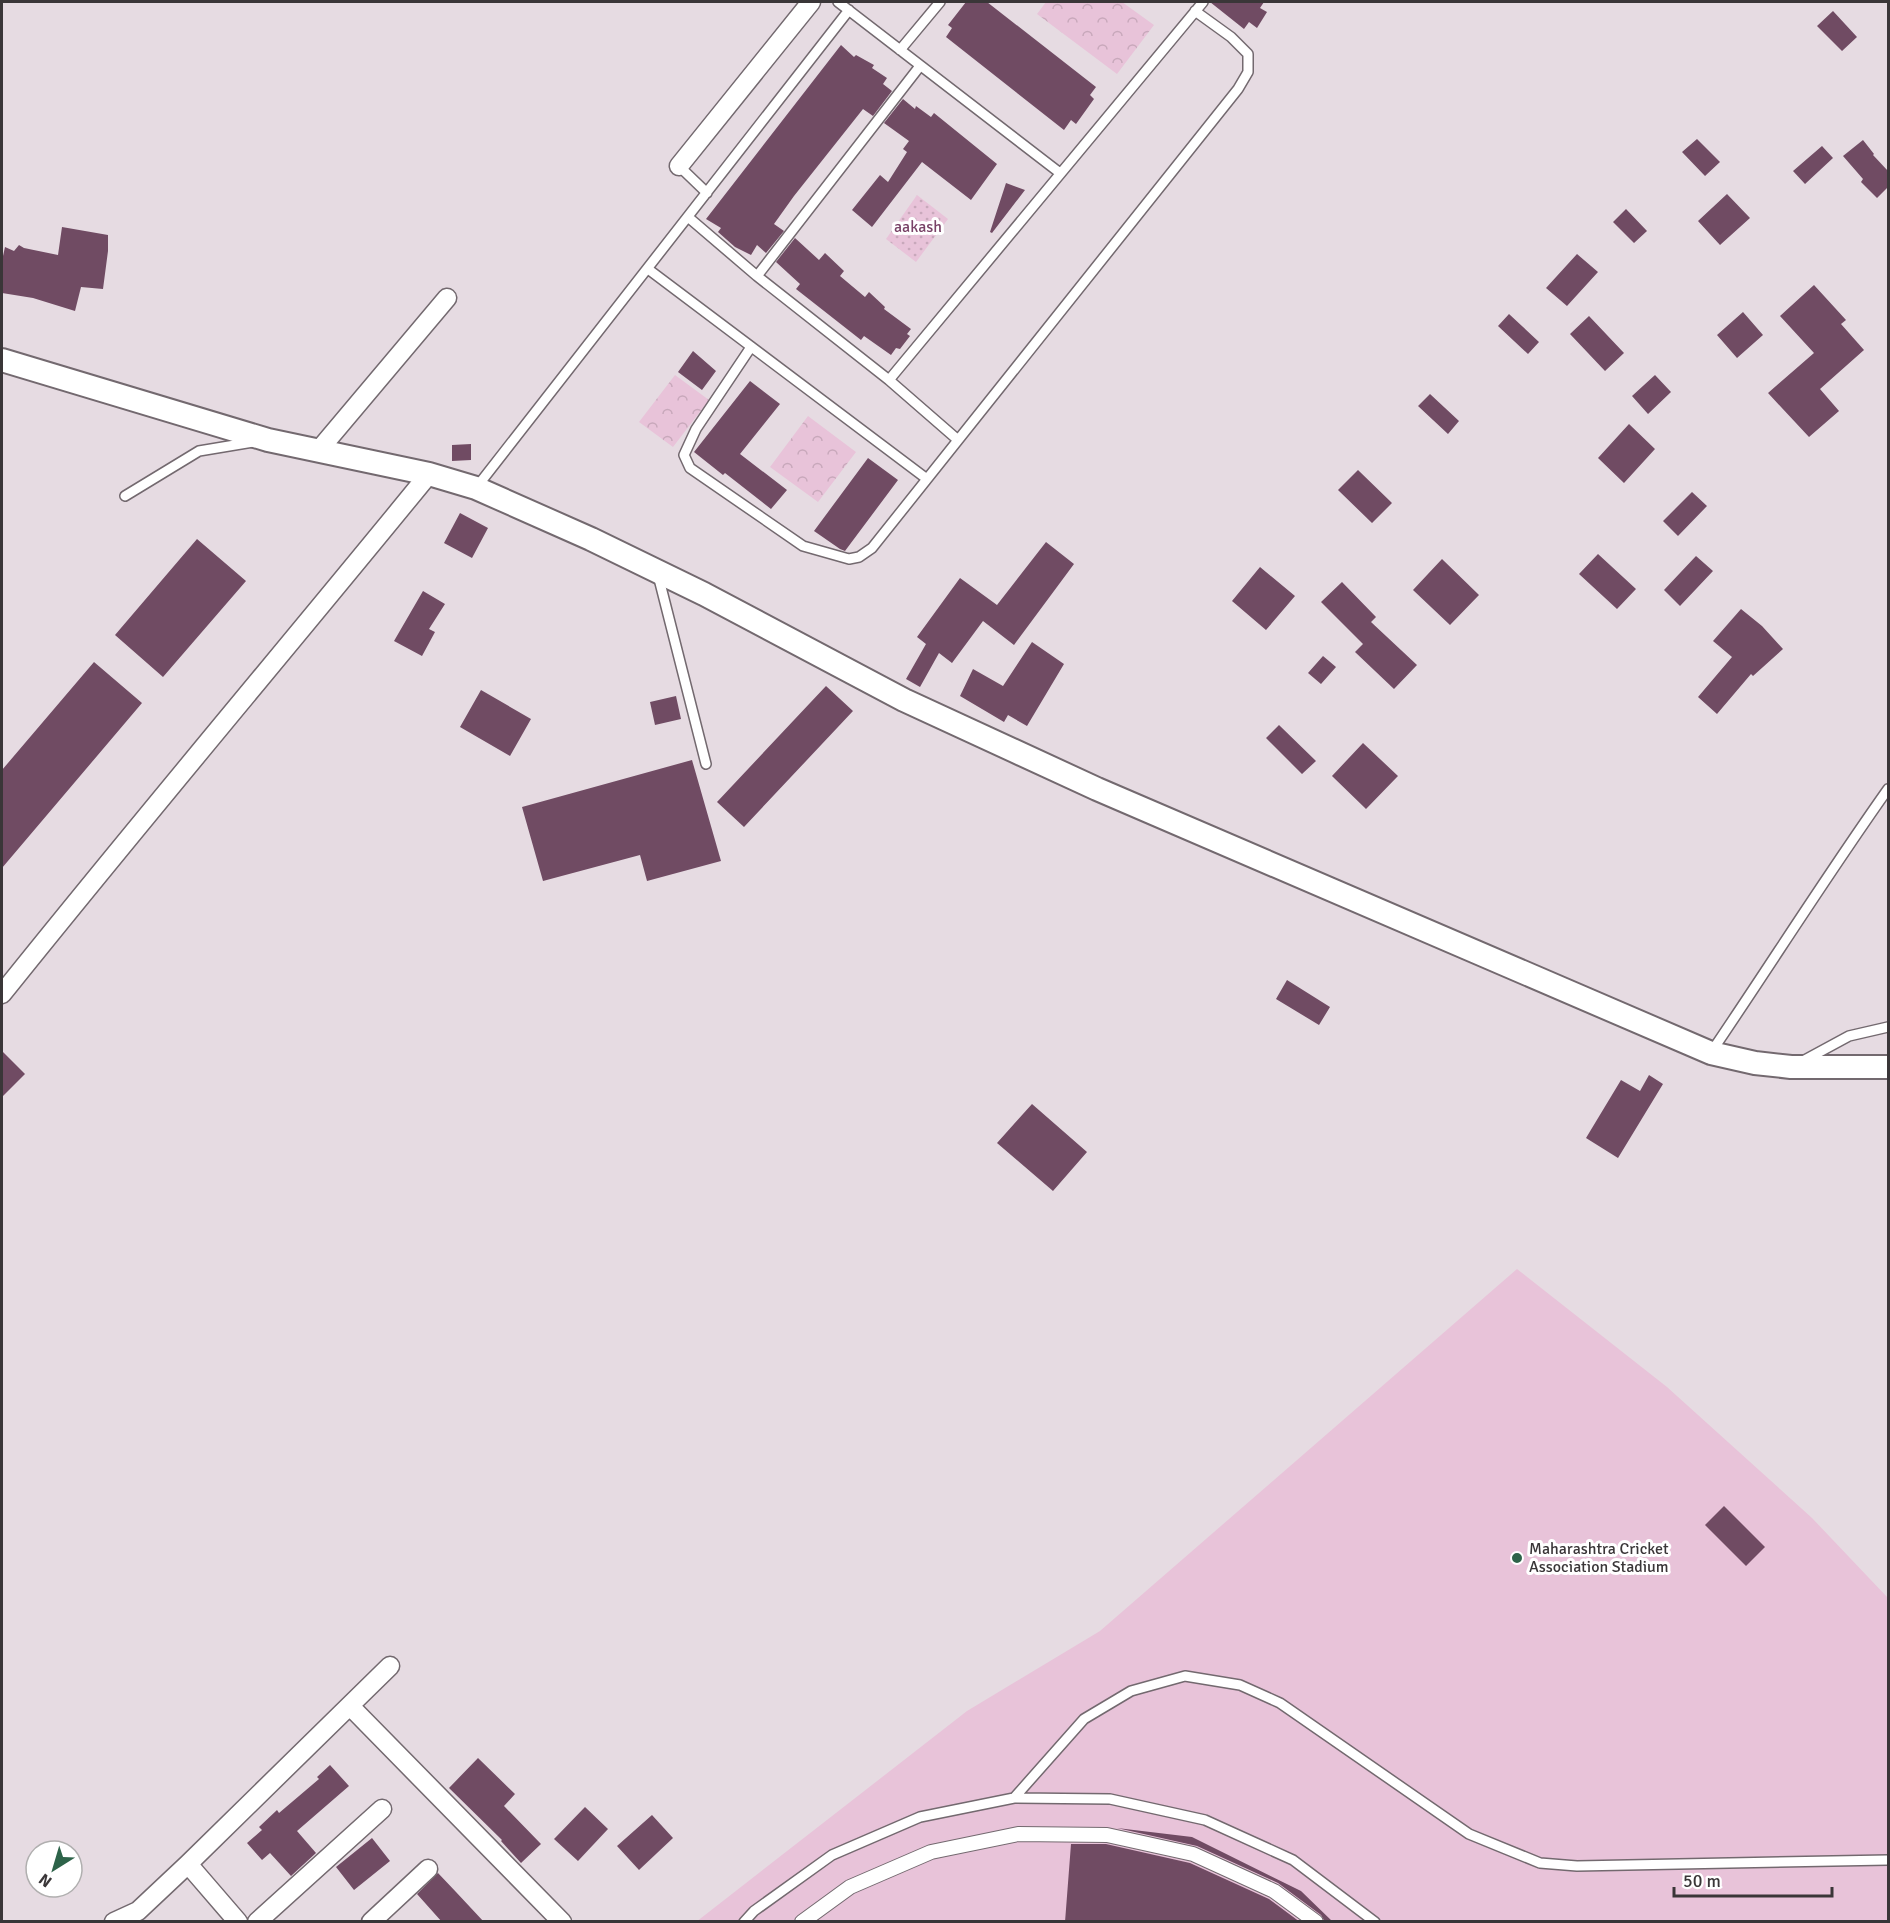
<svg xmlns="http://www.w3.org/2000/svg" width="1890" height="1923" font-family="Signika,sans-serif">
  <defs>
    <pattern id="grass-dots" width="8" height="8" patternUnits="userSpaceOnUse" patternTransform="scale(1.5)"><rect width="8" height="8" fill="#e8c3d9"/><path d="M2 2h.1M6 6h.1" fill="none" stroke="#c8a8bb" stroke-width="1.8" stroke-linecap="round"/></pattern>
    <pattern id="park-crowns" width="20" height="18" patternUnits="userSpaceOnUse" patternTransform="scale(1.5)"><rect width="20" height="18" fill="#e8c3d9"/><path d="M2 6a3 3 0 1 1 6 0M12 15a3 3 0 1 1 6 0" fill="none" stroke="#c8a8bb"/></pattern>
  </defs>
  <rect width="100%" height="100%" fill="#e6dbe2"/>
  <path fill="url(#grass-dots)" d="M 917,195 L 948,219 L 916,262 L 886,239 Z"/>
  <path fill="url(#park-crowns)" d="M 1046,2 L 1122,2 L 1154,25 L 1117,74 L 1037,14 Z
    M 675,375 L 709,400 L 673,447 L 639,422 Z
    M 808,416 L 856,452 L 818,502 L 770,467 Z"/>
  <path fill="#e8c3d9" d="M 1517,1269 L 1667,1387 L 1812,1518 L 1888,1598 L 1888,1921 L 696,1922 L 967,1711 L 1100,1631 Z"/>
  <path fill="#704b63" d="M 966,2 L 987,2 L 1096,87 L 1090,95 L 1094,99 L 1076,124 L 1071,120 L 1064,130 L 946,37 L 952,28 L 948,25 Z
    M 1210,2 L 1264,2 L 1260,8 L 1267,12 L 1257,28 L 1249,22 L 1244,29 Z
    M 1833,11 L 1857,37 L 1842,51 L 1817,26 Z
    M 841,45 L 854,57 L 856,55 L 874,65 L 872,68 L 887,78 L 883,84 L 892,91 L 873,116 L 863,109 L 794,196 L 774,224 L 784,231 L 766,253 L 757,245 L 751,255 L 735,247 L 718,232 L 721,228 L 706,219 Z
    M 903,99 L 915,109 L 916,106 L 931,117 L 934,113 L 997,164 L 971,200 L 922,162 L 872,227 L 852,210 L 880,175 L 888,182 L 907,152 L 903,149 L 909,141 L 884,123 Z
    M 1697,139 L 1720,162 L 1705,176 L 1682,152 Z
    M 1863,140 L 1874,154 L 1873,155 L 1888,171 L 1888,187 L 1877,198 L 1861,182 L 1863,179 L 1843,156 Z
    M 1822,146 L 1833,158 L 1805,184 L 1793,171 Z
    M 1006,183 L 1025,190 L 992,233 L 990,232 Z
    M 1727,194 L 1750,218 L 1720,245 L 1698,221 Z
    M 1626,209 L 1647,231 L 1634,243 L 1613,222 Z
    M 62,227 L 108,235 L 108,251 L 103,289 L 81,287 L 75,311 L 33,298 L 2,293 L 2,255 L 3,256 L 5,247 L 14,251 L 19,245 L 24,248 L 58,255 Z
    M 795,238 L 819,260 L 825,253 L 844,271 L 840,276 L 865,297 L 869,292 L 885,307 L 884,309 L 911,329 L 907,334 L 910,336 L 900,349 L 896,348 L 891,355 L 864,336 L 861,340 L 796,289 L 800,284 L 776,262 Z
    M 1577,254 L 1598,272 L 1567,306 L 1546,288 Z
    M 1814,285 L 1846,320 L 1841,324 L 1864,350 L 1820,389 L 1839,411 L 1809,437 L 1768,393 L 1814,353 L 1780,316 Z
    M 1743,312 L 1763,335 L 1737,358 L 1717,335 Z
    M 1509,314 L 1539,342 L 1528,354 L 1498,326 Z
    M 1589,316 L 1624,353 L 1605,371 L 1570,334 Z
    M 693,351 L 716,371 L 702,390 L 678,372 Z
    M 1655,375 L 1671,392 L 1648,414 L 1632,396 Z
    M 750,381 L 780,404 L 740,454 L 787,490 L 771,509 L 725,473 L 723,475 L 694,452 Z
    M 1430,394 L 1459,421 L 1448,434 L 1418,406 Z
    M 1629,424 L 1655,449 L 1624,483 L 1598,458 Z
    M 471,444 L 471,460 L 452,461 L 452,445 Z
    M 868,458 L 898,480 L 845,551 L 840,549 L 814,531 Z
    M 1358,470 L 1392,503 L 1372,523 L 1338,490 Z
    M 1692,492 L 1707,506 L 1678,536 L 1663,521 Z
    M 460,513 L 488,528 L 472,558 L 444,543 Z
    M 197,539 L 246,581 L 163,677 L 115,635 Z
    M 1046,542 L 1074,564 L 1014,645 L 983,621 L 952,663 L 939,653 L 920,687 L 906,679 L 926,644 L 917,637 L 960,578 L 997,605 Z
    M 1598,554 L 1636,589 L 1617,609 L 1579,574 Z
    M 1696,556 L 1713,571 L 1680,606 L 1664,590 Z
    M 1442,559 L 1479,595 L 1450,625 L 1413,590 Z
    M 1260,567 L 1295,596 L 1266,630 L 1232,601 Z
    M 1342,582 L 1376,617 L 1371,622 L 1417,665 L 1394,689 L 1355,652 L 1363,644 L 1321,602 Z
    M 423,591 L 445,604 L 429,629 L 435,632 L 422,656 L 394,641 Z
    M 1741,609 L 1762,626 L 1783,649 L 1753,676 L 1751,674 L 1717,714 L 1698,697 L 1732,657 L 1713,641 Z
    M 1032,642 L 1064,664 L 1027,726 L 1008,715 L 1004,722 L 960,696 L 973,669 L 1003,686 Z
    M 1323,656 L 1336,667 L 1321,684 L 1308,673 Z
    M 94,662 L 142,703 L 2,868 L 2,770 Z
    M 826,686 L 853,711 L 744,827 L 717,802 Z
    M 481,690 L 531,719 L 510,756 L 460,727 Z
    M 676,696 L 681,719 L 655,725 L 650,702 Z
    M 1279,725 L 1316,761 L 1302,774 L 1266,738 Z
    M 1363,743 L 1398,776 L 1366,809 L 1332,776 Z
    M 692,760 L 721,861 L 647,881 L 640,855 L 543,881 L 522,807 Z
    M 1287,980 L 1330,1007 L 1319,1025 L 1276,999 Z
    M 2,1051 L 25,1074 L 2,1097 Z
    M 1649,1075 L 1663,1084 L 1618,1158 L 1586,1138 L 1621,1080 L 1640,1091 Z
    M 1032,1104 L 1087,1152 L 1053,1191 L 997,1143 Z
    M 1724,1506 L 1765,1547 L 1746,1566 L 1705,1525 Z
    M 478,1758 L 515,1794 L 504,1806 L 541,1844 L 521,1863 L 501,1841 L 502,1840 L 449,1788 Z
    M 330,1765 L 349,1786 L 297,1831 L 316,1853 L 291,1876 L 270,1853 L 262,1860 L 247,1843 L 262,1830 L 259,1827 L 277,1810 L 279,1813 L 319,1779 L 317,1777 Z
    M 585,1807 L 608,1829 L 578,1861 L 554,1839 Z
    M 652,1815 L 673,1838 L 639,1870 L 617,1846 Z
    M 1117,1828 L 1192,1837 L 1301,1891 L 1333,1922 L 1325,1922 L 1321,1915 L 1278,1883 L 1197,1846 Z
    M 372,1838 L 390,1861 L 354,1890 L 336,1867 Z
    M 1071,1844 L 1106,1844 L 1190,1863 L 1269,1899 L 1300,1922 L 1065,1922 Z
    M 438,1873 L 456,1892 L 484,1922 L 442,1922 L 417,1894 Z"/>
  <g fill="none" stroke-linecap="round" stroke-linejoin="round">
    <defs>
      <path id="service" d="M 838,2 L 1060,173
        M 900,50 L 940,2
        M 679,166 L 707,193
        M 688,217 L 757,276 L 889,380 L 958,440
        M 648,269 L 927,479
        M 757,276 L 920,66
        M 751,347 L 696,429 L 684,455 L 690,468 L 803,546 L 849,559 L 859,557 L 872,548 L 1238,89 L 1248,72 L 1248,54 L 1231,37 L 1195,11
        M 889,380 L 1203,2
        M 476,488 L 849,10
        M 125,496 L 199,451 L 253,442
        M 658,575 L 706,764
        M 1712,1051 C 1771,964 1827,875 1888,789
        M 1801,1062 L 1849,1036 L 1888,1027
        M 1014,1798 L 1084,1719 L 1131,1691 L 1185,1676 L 1240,1685 L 1280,1703 L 1469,1834 L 1540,1863 L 1577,1866 L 1888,1860
        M 744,1922 L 754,1911 L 832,1855 L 920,1817 L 1014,1798 L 1110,1799 L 1205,1820 L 1293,1860 L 1375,1922"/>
      <path id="pedestrian" d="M 802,1922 L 850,1887 L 931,1852 L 1018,1834 L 1107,1835 L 1193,1854 L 1274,1891 L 1316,1922"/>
      <path id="minor" d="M 679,166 L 811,2
        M 319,450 L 447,298
        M 2,994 C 142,819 287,648 429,474
        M 350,1706 L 562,1922
        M 188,1864 L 238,1922
        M 114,1922 L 138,1911 L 188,1864 L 390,1666
        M 257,1922 L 382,1809
        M 371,1922 L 428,1869"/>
      <path id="tertiary" d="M 2,360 L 268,440 L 429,474 L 476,488 L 591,539 L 704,594 L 904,700 L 1097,789 L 1711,1053 L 1755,1063 L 1791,1067 L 1888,1067"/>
    </defs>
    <use href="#service" stroke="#73696f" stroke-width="12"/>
    <use href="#pedestrian" stroke="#73696f" stroke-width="16"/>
    <use href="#minor" stroke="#73696f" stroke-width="21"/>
    <use href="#tertiary" stroke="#73696f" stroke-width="26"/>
    <use href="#service" stroke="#fff" stroke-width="9"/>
    <use href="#pedestrian" stroke="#fff" stroke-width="14"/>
    <use href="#minor" stroke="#fff" stroke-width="18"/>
    <use href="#tertiary" stroke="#fff" stroke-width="22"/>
  </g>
  <circle fill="#2d6349" stroke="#fff" stroke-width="2" cx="1517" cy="1558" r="6"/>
  <g text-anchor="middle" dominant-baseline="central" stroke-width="6" stroke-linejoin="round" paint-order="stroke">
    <g font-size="16" fill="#794267" stroke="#fff">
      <text x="918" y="227">aakash</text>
    </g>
    <g font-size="16" fill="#3a3638" stroke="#fff" text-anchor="start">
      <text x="1529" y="1549">Maharashtra Cricket<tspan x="1529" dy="18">Association Stadium</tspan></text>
    </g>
  </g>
  <rect width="1890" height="1923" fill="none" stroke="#3a3638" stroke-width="6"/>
  <g transform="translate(54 1869) rotate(217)"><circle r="28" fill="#ffffff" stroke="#b0afaf" stroke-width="1.5"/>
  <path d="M0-4.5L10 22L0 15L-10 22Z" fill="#2d6349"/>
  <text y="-9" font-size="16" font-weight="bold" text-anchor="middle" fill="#3a3638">N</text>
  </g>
  <path d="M1674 1887v9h158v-9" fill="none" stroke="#3a3638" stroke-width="3"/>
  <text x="1683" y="1887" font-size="18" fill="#3a3638" stroke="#ffffff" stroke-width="4.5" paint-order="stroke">50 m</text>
</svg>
